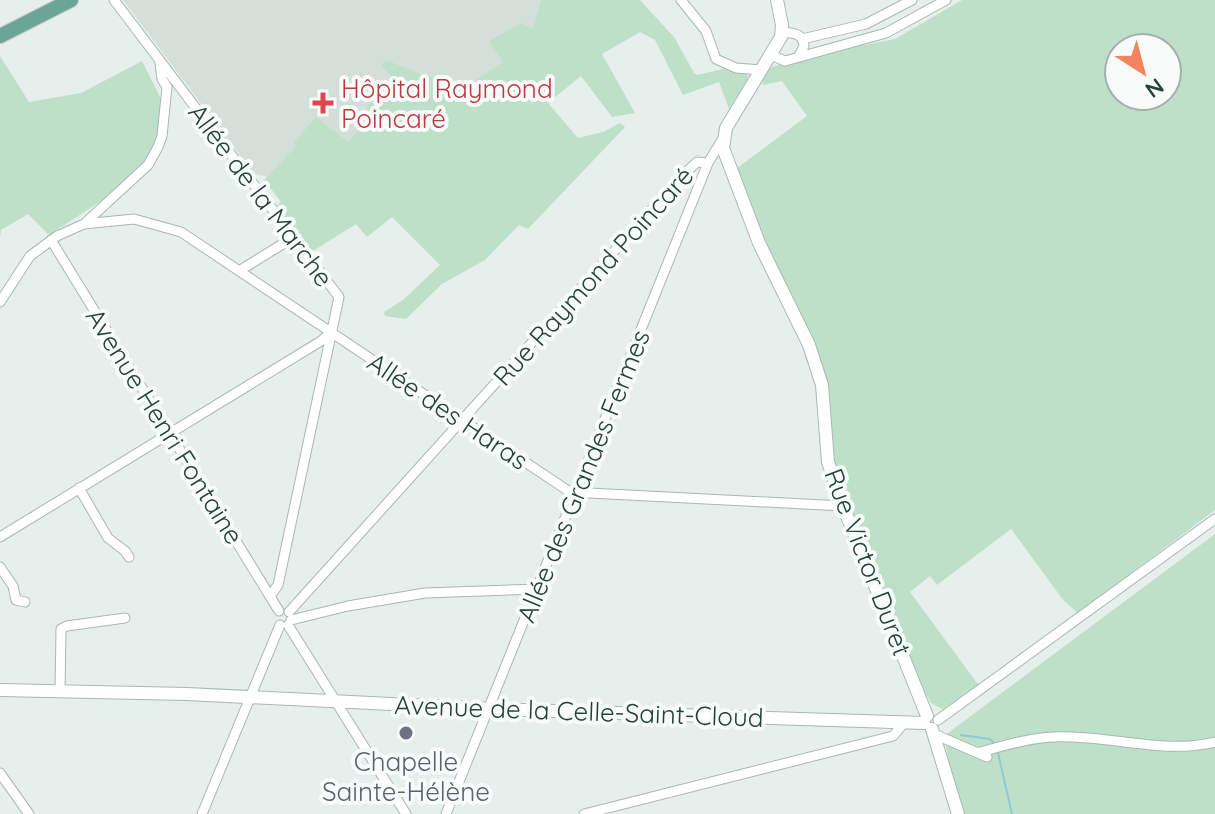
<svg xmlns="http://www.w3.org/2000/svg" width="1215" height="814" font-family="Quicksand,sans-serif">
  <rect width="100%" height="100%" fill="#e6efeb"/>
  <path fill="#d4dfda" d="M 123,0 L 541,0 L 528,51 L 468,90 L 269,177 L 254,174 Z"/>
  <path fill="#bfe0c8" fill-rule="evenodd" d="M 541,0 L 640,0 L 674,37 L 694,73 L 697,75 L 727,68 L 747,74 L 748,78 L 729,109 L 719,82 L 683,95 L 655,40 L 640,32 L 602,54 L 635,113 L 612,117 L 581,76 L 548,103 L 578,138 L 603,132 L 620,123 L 625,127 L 528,229 L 519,225 L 485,260 L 442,284 L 406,319 L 385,316 L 384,312 L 403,300 L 440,265 L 392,217 L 367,237 L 356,224 L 310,253 L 276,207 L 281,202 L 264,180 L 296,146 L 294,142 L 316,117 L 348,142 L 373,114 L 366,107 L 373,100 L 382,105 L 399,85 L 381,65 L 386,60 L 423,75 L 468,85 L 503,62 L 489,41 L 521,23 L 533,29 Z
    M 962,0 L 1215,0 L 1215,510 L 1078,613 L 1064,601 L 1011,529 L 937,585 L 930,576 L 910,592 L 980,687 L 946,711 L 931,703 L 918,680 L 833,467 L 826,395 L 765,252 L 736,169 L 807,116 L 782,81 L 763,85 L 762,78 L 767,69 L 794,59 L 895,39 ZM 1119,48 L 1167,48 L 1167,96 L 1119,96 Z
    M 0,56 L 29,102 L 81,93 L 142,61 L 162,101 L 159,135 L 142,169 L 101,201 L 49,235 L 28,214 L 1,230 L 0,238 Z
    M 1215,534 L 1215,814 L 959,814 L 944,736 Z"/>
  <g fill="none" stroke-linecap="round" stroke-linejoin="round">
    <path stroke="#8ec9d4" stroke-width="2" d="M 961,735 L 990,739 L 994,743
      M 998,753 L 1012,814"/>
    <defs>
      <path id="minor" d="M 114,0 L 339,297 L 278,585 L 270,596
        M 681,0 L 706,31 L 716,59 L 736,68 L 761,70
        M 782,32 C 793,33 803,33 804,46 L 799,56
        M 802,39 L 866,24 L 912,0
        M 771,55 L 785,61 L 886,33 L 946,0
        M 84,224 L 134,219 L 181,232 L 570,492 L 843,506
        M 51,240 L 279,611
        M 239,271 L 294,237
        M 0,302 L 30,256 L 57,236 L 84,224 L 148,165 L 158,147 L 162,136 L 167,87 L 162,79 L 160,63
        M 79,488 L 108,538 L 125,551 L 129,557
        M 0,537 L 321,341 L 330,333
        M 0,567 L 13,586 L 16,600 L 25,602
        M 289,612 L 683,175 L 697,162 L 708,163
        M 291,620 L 348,606 L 425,593 L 538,589
        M 288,625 L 406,814
        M 60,692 L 61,629 L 67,626 L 125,618
        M 938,720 L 1215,519
        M 934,734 L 987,757
        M 980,752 C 1003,746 1029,738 1053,737 C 1107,734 1162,755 1215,742
        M 0,773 L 29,814
        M 202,814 L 280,625
        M 446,814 L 708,163 L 722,140
        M 584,814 L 893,736 L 903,724"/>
      <path id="tertiary" d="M 777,0 L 782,25 L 781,37 L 726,128 L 723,148 L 759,243 L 809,345 L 822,385 L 828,462 L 843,506 L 927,716
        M 0,690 L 187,694 L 493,709 L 924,723
        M 932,729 L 958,814"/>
      <path id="primary" d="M 0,36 L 71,0"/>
    </defs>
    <use href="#minor" stroke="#a8b8b2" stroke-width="11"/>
    <use href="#tertiary" stroke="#a8b8b2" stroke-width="14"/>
    <use href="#primary" stroke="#c2cac8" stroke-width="16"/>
    <use href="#minor" stroke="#fff" stroke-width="9"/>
    <use href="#tertiary" stroke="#fff" stroke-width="12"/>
    <use href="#primary" stroke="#6aa596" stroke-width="14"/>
  </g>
  <path fill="#e0444e" stroke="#f7fbf9" stroke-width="3" d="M319 91h8v8h8v8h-8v8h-8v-8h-8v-8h8z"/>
  <circle fill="#6b7280" stroke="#f7fbf9" stroke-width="3" cx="406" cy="733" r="8"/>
  <g text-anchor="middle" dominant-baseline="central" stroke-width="8" stroke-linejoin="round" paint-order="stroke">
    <g font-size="26" fill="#be3a42" stroke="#f7fbf9" text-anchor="start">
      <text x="341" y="88">Hôpital Raymond<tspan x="341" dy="30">Poincaré</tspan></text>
    </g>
    <g font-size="26" fill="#24423a" stroke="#f7fbf9">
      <text transform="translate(261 195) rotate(53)">Allée de la Marche</text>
      <text transform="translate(593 276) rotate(-48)">Rue Raymond Poincaré</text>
      <text transform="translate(448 411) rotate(34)">Allée des Haras</text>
      <text transform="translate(165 426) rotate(58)">Avenue Henri Fontaine</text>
      <text transform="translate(583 476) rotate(-68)">Allée des Grandes Fermes</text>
      <text transform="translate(868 562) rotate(69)">Rue Victor Duret</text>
      <text transform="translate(579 711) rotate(2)">Avenue de la Celle-Saint-Cloud</text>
    </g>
    <g font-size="26" fill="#5b616d" stroke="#f7fbf9">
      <text x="406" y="761">Chapelle<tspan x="406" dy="30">Sainte-Hélène</tspan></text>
    </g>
  </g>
  <g transform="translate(1143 72) rotate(144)"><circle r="38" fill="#f7fbf9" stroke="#a3b1ad" stroke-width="2"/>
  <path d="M0-6L14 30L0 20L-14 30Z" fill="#f4845f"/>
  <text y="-12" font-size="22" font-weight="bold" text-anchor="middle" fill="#24423a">N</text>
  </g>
</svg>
